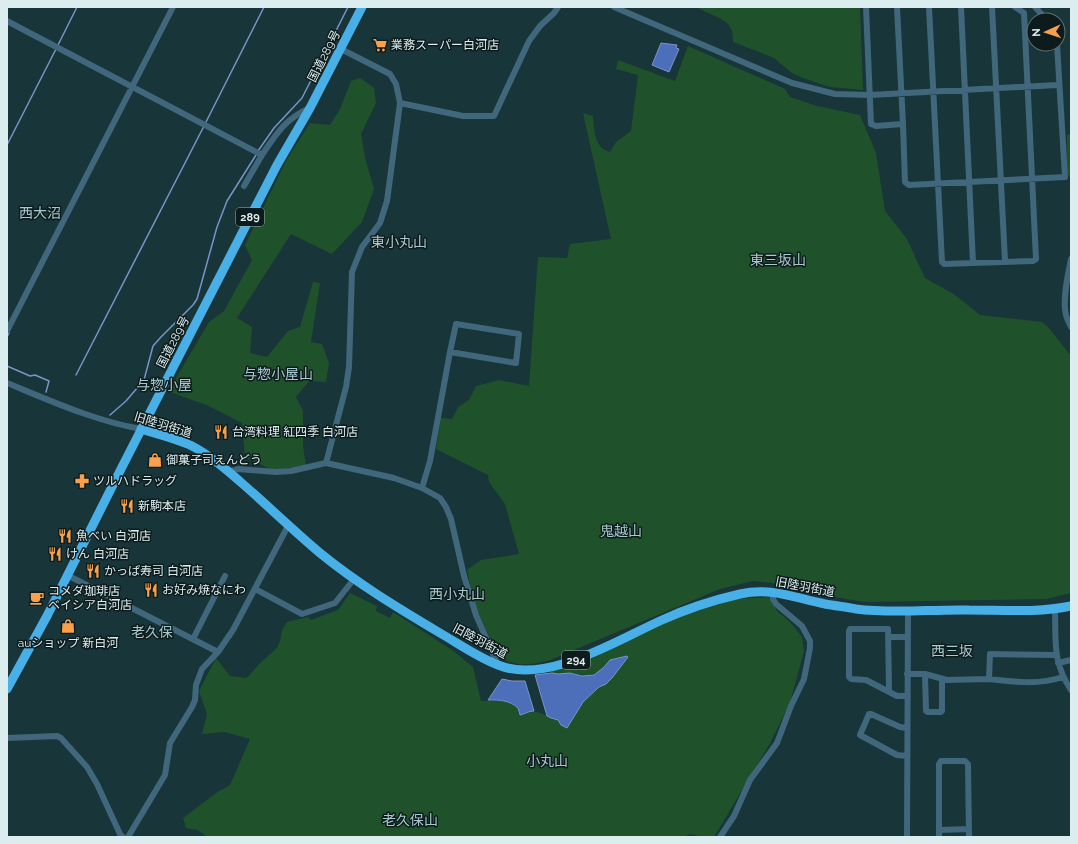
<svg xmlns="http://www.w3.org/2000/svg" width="1078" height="844" font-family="Raleway,'Noto Sans JP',sans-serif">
  <rect width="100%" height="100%" fill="#183539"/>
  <path fill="#1f522b" d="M 697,7 L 860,7 L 863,90 L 830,87 L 803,78 L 792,73 L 774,58 L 733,42 C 733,38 733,31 730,27 C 725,17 706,14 697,7 Z
    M 688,46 L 785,89 L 790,97 L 817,106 L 860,115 L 876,153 L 885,211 L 907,239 L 925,278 L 955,295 L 980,315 L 1042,322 L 1048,327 L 1071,356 L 1071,593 L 1046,599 L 865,602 L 816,594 L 781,584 L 753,581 L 720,589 L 550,660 C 530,665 520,667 499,658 L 474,603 L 467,570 L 481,560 L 519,554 L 505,504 L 489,482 L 488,475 L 436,449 L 441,418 L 452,419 L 458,407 L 469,400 L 476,386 L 499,380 L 529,386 L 538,257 L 567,258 L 570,244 L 611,239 L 583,113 L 593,116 C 594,129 594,148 610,152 L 616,142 L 631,131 L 638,75 L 616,69 L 618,60 L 675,81 Z
    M 360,78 L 374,88 L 376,103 L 361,134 L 365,158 L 374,189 L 362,222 L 332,254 L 291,234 L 237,318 L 252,327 L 250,353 L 267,357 L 288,331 L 300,327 L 313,282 L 320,283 L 311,342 L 322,344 L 329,363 L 326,382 L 309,381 L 296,397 L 303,411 L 303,446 L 306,466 L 272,470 L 245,457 L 242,423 L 209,406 L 170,392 L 172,385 L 209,322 L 224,311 L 252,260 L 245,245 L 287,159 L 310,123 L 330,125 L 340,109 L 351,81 Z
    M 1071,134 L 1071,180 L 1067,172 L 1067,135 Z
    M 350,593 L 377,606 L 376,611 L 390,618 L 393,612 L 452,650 L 473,667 L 481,701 L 506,701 L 518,708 L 518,714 L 523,714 C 534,706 546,717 558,720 L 561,725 L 569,724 L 583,702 L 599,687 L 606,684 L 620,668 L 608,661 C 595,678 591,676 572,673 C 565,673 559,675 552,673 L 552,670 L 580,664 L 671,619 L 737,599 L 769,597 L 777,611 L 790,622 L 802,637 L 804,651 L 790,703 L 769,745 L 714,837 L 704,837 L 690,834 L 684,837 L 207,837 L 198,830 L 186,828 L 183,818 L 219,791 L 230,785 L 250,739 L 225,732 L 202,734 L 207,714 L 199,691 L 216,658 L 230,676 L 246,678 L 249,676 L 259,664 L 277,648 L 280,641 L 282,630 L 287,622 L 308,617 L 311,620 L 338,610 Z"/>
  <path fill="#4d6eb9" stroke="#7894c9" d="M 661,43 L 677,45 L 676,48 L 679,49 L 669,72 L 652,65 Z
    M 627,656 L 628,657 L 612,678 L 606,684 L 599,687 L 583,702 L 567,728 L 561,725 L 558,720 L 551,718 L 547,716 L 535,675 L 552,673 L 558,674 L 570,673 L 582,676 L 594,675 L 603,668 L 610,660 Z
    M 502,679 L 512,681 L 525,681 L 534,711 C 528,711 525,714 520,715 L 518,708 C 509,700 500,700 488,700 Z"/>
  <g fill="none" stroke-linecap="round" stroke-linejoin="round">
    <path stroke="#7894c9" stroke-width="1.5" d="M 58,45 L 77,7
      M 206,122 L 264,7
      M 7,145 L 56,49
      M 258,151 L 274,128 L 302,98 L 348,7
      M 7,337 L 9,333
      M 7,366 L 30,376 L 35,375 L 49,381 L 46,392
      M 76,375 L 204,126
      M 110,415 L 126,401 L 144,380 L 153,346 L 161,337 L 193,305 L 197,299 L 217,227 L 227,201 L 256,155"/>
    <path stroke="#41677d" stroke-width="6" d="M 614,7 L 792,83 L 835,94 L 870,95 L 1057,85 L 1059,83
      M 866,7 L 871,124 L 876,126 L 903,124 L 905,182 L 909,185 L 1065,177 L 1057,44
      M 897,7 L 903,124
      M 929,7 L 942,262 L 944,264 L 1033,261 L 1036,259 L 1024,13 L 1015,7
      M 961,7 L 973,263
      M 992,7 L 1005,261
      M 1035,7 L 1047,20
      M 7,21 L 262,155 C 276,134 286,118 310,108
      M 400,103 L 463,116 L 494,116 L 529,41 L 540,26 L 554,13 L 558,7
      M 244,186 L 262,155
      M 1071,259 C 1068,274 1062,301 1066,315 C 1067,319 1069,323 1071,327
      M 456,324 L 519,334 L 516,363 L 450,352 Z
      M 7,331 L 173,7
      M 7,383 C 51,401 95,421 141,429
      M 326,463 L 346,387 L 349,367 L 352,272 L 362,247 L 380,223 L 387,201 L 400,103 L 396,84 L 390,74 L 341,49
      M 228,472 L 238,469 L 276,472 L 291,471 L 326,463 L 394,478 L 422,488 L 440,498 L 446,507 L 451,519 L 464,576 L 476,615 L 498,665
      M 422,488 L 430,461 L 450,352
      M 67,575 L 218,652
      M 255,589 L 302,614 L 335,603 L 354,579
      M 1055,608 C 1056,641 1052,661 1071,690
      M 889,637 L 908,637
      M 193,639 L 225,576
      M 1056,655 L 990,654 L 989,679 C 1014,682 1039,685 1063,677
      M 1058,663 L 1071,660
      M 907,674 L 925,674 L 947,680 L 989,679
      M 925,674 L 926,711 L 928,712 L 941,712 L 942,711 L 942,679
      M 888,691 L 889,689 L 888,629 L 850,629 L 849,631 L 849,677 L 851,679 L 866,680 L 897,696 L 907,696
      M 7,738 L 57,736 L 61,738 L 87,767 L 97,784 L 120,834 L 123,837
      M 907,756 L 897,755 L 860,735 L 869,714 L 871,714 L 900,727 L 907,728
      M 939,830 L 969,829
      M 128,837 L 165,775 L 170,743 L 192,707 L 195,700 L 196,685 L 202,669 L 218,652 L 233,630 L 289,524
      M 720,837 L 734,816 L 750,780 L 777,743 L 791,706 L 804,679 L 810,648 L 810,641 L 802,626 L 776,604 L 773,599 L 773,592
      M 907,837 L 908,611
      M 939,837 L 939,764 L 941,761 L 965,761 L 968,764 L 969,837"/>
    <path stroke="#49b0e7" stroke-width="9" d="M 141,429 C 158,434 174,438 190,445 C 210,455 227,470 244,485 C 269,507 294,531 320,553 C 358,584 398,608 440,633 C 459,644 477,657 498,665 C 547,685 617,640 662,620 C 686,609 714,600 740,594 C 771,587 795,598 825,604 C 836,606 846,607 856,609 C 894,614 931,609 969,610 C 1003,610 1037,613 1071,606
      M 7,689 L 47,616 L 122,467 L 277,165 L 310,108 L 362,7"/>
  </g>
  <defs>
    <symbol id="supermarket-bare" viewBox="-9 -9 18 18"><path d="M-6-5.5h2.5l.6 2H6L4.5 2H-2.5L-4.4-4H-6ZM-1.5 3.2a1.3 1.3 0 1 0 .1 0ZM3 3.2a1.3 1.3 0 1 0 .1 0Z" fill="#f8a04b" stroke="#0e1b1c" stroke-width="2.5" paint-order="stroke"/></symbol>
    <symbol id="restaurant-bare" viewBox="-9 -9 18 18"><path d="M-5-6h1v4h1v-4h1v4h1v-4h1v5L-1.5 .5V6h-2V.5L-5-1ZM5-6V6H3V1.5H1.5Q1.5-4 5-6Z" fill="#f8a04b" stroke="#0e1b1c" stroke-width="2.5" paint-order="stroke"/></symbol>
    <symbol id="shop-bare" viewBox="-9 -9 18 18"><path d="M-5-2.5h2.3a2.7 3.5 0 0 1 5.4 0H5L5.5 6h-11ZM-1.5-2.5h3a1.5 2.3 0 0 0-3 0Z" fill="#f8a04b" stroke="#0e1b1c" stroke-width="2.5" paint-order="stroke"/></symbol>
    <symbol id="pharmacy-bare" viewBox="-9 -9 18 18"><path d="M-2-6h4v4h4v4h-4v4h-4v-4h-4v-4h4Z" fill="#f8a04b" stroke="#0e1b1c" stroke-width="2.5" paint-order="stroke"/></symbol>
    <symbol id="cafe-bare" viewBox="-9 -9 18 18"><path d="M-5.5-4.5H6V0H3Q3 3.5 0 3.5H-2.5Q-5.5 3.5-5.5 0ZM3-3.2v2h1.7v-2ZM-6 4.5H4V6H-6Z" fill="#f8a04b" stroke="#0e1b1c" stroke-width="2.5" paint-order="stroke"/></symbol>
  </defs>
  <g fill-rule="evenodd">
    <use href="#supermarket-bare" x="370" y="35" width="20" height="20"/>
    <use href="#restaurant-bare" x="211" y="422" width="20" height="20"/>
    <use href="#shop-bare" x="145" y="450" width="20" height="20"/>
    <use href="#pharmacy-bare" x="72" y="471" width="20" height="20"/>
    <use href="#restaurant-bare" x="117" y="496" width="20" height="20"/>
    <use href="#restaurant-bare" x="55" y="526" width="20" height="20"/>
    <use href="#restaurant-bare" x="45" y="544" width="20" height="20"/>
    <use href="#restaurant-bare" x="83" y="561" width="20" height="20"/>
    <use href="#restaurant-bare" x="141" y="580" width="20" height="20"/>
    <use href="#cafe-bare" x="27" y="588" width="20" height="20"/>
    <use href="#shop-bare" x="58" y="616" width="20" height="20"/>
  </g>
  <g text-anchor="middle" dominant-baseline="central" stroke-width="3" stroke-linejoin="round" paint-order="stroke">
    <g fill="#0e1b1c" stroke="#9eaeb0" stroke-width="1">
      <rect x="236" y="208" width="28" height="18" rx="3"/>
      <rect x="562" y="651" width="28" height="18" rx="3"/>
    </g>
    <g font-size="11" font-weight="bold" fill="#dcedef">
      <text x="250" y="217">289</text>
      <text x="576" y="660">294</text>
    </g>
    <g font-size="12" fill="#dcedef" stroke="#0e1b1c" text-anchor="start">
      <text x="391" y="45">業務スーパー白河店</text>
      <text x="232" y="432">台湾料理 紅四季 白河店</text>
      <text x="166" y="460">御菓子司えんどう</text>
      <text x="93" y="481">ツルハドラッグ</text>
      <text x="138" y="506">新駒本店</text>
      <text x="76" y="536">魚べい 白河店</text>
      <text x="66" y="554">けん 白河店</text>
      <text x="104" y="571">かっぱ寿司 白河店</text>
      <text x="162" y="590">お好み焼なにわ</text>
      <text x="48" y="591">コメダ珈琲店<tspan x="48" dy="14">ベイシア白河店</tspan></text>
      <text x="68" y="643" text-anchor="middle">auショップ 新白河</text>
    </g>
    <g font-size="12" fill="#dcedef" stroke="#0e1b1c">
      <text transform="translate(324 56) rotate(-63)">国道289号</text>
      <text transform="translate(173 342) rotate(-63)">国道289号</text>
      <text transform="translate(163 425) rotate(17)">旧陸羽街道</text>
      <text transform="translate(805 587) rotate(11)">旧陸羽街道</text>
      <text transform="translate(480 641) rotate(28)">旧陸羽街道</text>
    </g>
    <g font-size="14" fill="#a8cace" stroke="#0e1b1c">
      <text x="40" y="213">西大沼</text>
      <text x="399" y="242">東小丸山</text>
      <text x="778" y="260">東三坂山</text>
      <text x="278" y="374">与惣小屋山</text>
      <text x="164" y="385">与惣小屋</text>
      <text x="621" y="531">鬼越山</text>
      <text x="457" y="594">西小丸山</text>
      <text x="152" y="632">老久保</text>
      <text x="952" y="651">西三坂</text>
      <text x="547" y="761">小丸山</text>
      <text x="410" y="820">老久保山</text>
    </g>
  </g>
  <rect width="1078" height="844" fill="none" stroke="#dcedef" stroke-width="16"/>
  <g transform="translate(1046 32) rotate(267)"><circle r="19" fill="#0e1b1c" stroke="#606f70"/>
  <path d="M0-3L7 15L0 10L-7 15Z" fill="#f8a04b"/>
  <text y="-6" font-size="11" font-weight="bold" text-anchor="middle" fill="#dcedef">N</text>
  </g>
</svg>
